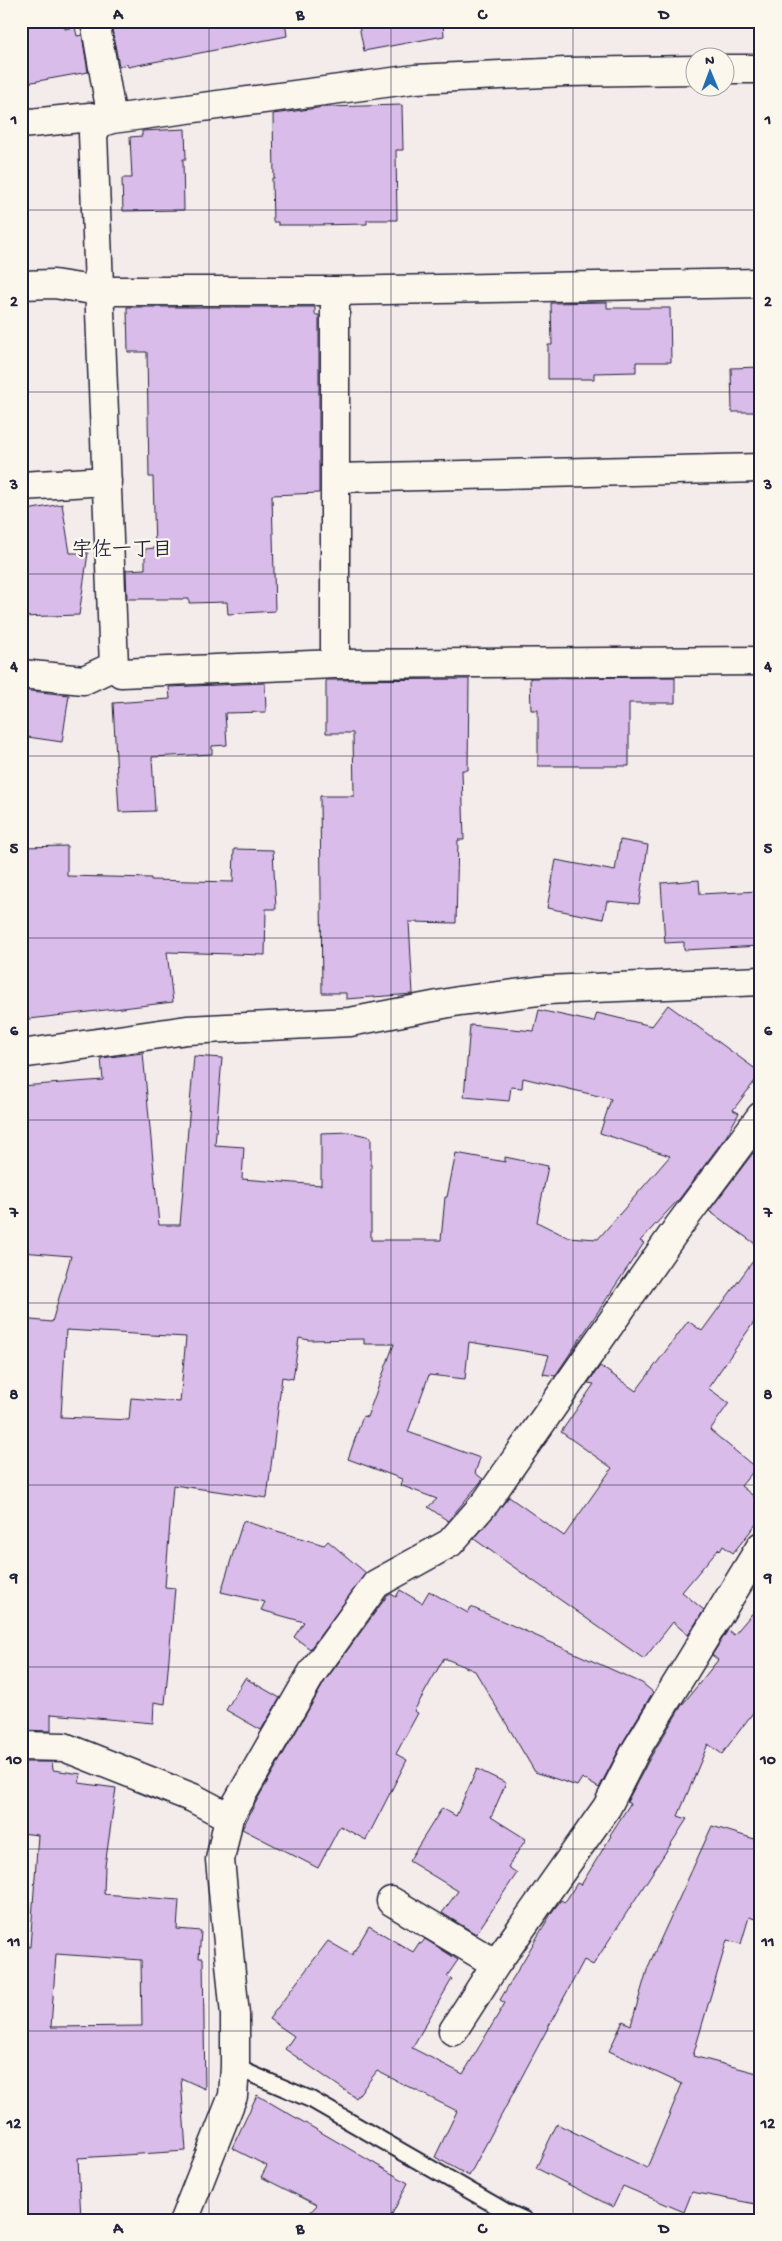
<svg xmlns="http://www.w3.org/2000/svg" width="782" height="2241" font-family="'Gochi Hand','Klee One',sans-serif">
  <rect width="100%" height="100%" fill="#f4ebeb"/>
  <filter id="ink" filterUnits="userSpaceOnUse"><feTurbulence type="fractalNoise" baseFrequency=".02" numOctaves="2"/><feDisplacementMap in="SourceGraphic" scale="10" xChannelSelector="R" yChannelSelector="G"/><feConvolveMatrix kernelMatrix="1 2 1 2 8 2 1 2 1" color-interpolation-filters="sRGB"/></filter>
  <g filter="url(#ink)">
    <path fill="#d9bce9" stroke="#22223b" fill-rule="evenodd" d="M 21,21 L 63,21 L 65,29 L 75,27 L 77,36 L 82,35 L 88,72 L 21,84 Z
      M 151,21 L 285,21 L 287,36 L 128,67 L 127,64 L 119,66 L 112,29 Z
      M 358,21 L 443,21 L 444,36 L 364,51 Z
      M 402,105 L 403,150 L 396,150 L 397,220 L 367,220 L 367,224 L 314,225 L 278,225 L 278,222 L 273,222 L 272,178 L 274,178 L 273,114 L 325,107 Z
      M 185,129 L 186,159 L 183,159 L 184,210 L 123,211 L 122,178 L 132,178 L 130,137 L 142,136 L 142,131 Z
      M 607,302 L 607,308 L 670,308 L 671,362 L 636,362 L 636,372 L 594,373 L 594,379 L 548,379 L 548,345 L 552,345 L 551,303 Z
      M 127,307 L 315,307 L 315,315 L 319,315 L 319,493 L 272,495 L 275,611 L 228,614 L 227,602 L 189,603 L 189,599 L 127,599 L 126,570 L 145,569 L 145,549 L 155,548 L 153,477 L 149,477 L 147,352 L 128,352 Z
      M 761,367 L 761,412 L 732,412 L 731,368 Z
      M 62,504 L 70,553 L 88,553 L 79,615 L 21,617 L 21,511 Z
      M 675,677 L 675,703 L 629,703 L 629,766 L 538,766 L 538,710 L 531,710 L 530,678 Z
      M 469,679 L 468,770 L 462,770 L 464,840 L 458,840 L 456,923 L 409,922 L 413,994 L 346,999 L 346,993 L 322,993 L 320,796 L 354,796 L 353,733 L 326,733 L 326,680 Z
      M 265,683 L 266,712 L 225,713 L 227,745 L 212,746 L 212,754 L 152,757 L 155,811 L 119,812 L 113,703 L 170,699 L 169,687 Z
      M 21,690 L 69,695 L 62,742 L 21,736 Z
      M 620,840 L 648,845 L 639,904 L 607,901 L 603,919 L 547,908 L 556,860 L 615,871 Z
      M 67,846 L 67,876 L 151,878 L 151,880 L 233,882 L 234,849 L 273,850 L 276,909 L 266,909 L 265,955 L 167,952 L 173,1002 L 21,1020 L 21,847 Z
      M 699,880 L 700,894 L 761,891 L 761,946 L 684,950 L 684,942 L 665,943 L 661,883 Z
      M 668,1005 L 761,1073 L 733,1110 L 739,1113 L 727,1135 L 680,1198 L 640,1241 L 644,1243 L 555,1376 L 543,1374 L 549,1355 L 469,1342 L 465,1379 L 429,1375 L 408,1432 L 480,1458 L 475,1473 L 483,1479 L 448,1521 L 428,1507 L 437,1499 L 400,1485 L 402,1479 L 348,1459 L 363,1416 L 367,1417 L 394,1344 L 364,1344 L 364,1339 L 309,1340 L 299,1338 L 293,1379 L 282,1377 L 267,1498 L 173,1485 L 165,1587 L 175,1588 L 165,1704 L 154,1702 L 153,1723 L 51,1714 L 51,1731 L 21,1730 L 21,1319 L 52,1322 L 71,1256 L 21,1252 L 21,1207 L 28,1207 L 21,1086 L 103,1080 L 101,1058 L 143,1053 L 159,1225 L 180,1225 L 194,1056 L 222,1058 L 215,1145 L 244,1147 L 242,1179 L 321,1185 L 321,1133 L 349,1132 L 371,1137 L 371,1240 L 441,1240 L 445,1197 L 447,1197 L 456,1153 L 505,1162 L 505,1157 L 548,1166 L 537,1222 L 567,1237 L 598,1239 L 670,1156 L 600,1133 L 611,1099 L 523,1078 L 522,1088 L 511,1087 L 509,1101 L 464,1097 L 470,1025 L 534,1031 L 539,1010 L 594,1022 L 597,1013 L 652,1026 ZM 66,1330 L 186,1337 L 180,1402 L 131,1398 L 129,1420 L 61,1417 Z
      M 753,1153 L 761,1159 L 761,1248 L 709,1211 Z
      M 761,1250 L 761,1312 L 708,1388 L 729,1403 L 710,1430 L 756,1468 L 741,1486 L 761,1502 L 761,1518 L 733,1553 L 723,1546 L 720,1551 L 718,1549 L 682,1592 L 704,1610 L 688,1635 L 673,1622 L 644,1659 L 474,1539 L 509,1497 L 564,1536 L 612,1468 L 561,1432 L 594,1384 L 588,1383 L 600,1366 L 636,1391 L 688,1321 L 702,1331 Z
      M 243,1521 L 324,1545 L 328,1541 L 366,1573 L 310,1649 L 294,1637 L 304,1622 L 261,1610 L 265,1602 L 221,1592 Z
      M 400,1590 L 422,1603 L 429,1591 L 468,1613 L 471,1607 L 642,1683 L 653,1692 L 623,1742 L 599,1788 L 582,1778 L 577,1786 L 535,1772 L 475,1671 L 444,1658 L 414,1711 L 418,1713 L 396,1754 L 407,1760 L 366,1840 L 340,1826 L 318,1868 L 242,1829 L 258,1798 L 325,1681 L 387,1596 L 391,1594 L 396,1597 Z
      M 761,1603 L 761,1702 L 722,1754 L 708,1744 L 678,1816 L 687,1819 L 593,1965 L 584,1960 L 469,2176 L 435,2157 L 457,2111 L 377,2071 L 356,2098 L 285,2049 L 294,2036 L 269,2019 L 328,1941 L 352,1955 L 369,1926 L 413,1952 L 419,1943 L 421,1944 L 425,1939 L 458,1960 L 447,1976 L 452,1979 L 412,2048 L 463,2074 L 505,2003 L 500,2000 L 552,1912 L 561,1900 L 564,1902 L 567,1899 L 577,1883 L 581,1885 L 611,1836 L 610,1835 L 630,1804 L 627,1802 L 650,1758 L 682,1705 L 718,1660 L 712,1655 L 728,1630 L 734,1635 Z
      M 245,1678 L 280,1698 L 261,1730 L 226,1710 Z
      M 21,1762 L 52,1762 L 53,1770 L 81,1774 L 79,1783 L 116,1788 L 105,1866 L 104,1894 L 179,1900 L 177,1929 L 201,1931 L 199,1958 L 203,1958 L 205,2089 L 181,2078 L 186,2151 L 78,2158 L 81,2220 L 21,2220 L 21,1946 L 30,1947 L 38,1835 L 21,1833 ZM 56,1954 L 141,1960 L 142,2026 L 51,2027 Z
      M 477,1769 L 506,1783 L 491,1817 L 526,1839 L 508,1867 L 517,1873 L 476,1934 L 442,1913 L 458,1891 L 409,1861 L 442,1808 L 456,1816 Z
      M 712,1826 L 761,1841 L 761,1921 L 749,1917 L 741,1944 L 727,1940 L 693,2056 L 761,2074 L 761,2205 L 692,2192 L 684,2212 L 623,2186 L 613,2207 L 536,2168 L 557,2124 L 647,2168 L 682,2084 L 609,2051 L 623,2021 L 631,2025 L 648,1967 Z
      M 257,2095 L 408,2183 L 389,2220 L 303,2220 L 317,2205 L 261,2177 L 267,2166 L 232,2148 Z"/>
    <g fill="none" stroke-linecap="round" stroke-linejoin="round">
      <defs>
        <path id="lane" d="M 235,2067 L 312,2100 L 505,2211 L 525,2220"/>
        <path id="street" d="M 95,21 L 112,119 L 99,123 L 93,134 L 114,666 L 121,673 L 335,664 L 761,661
          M 724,69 L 761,69
          M 112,119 L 415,79 L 566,72 L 694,70
          M 21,124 L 90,117 L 99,123
          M 21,285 L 54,284 L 99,291 L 335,291 L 761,283
          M 335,291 L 335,664
          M 336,478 L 761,468
          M 21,486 L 107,481
          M 21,674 L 84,680 L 114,666
          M 21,1746 L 64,1747 L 193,1798 L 229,1817
          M 391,1901 L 496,1964
          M 453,2031 L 496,1964 L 607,1807 L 636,1750 L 761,1546
          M 184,2220 L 233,2096 L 235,2067 L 235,2015 L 220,1860 L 229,1817 L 312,1673 L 376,1584 L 450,1543 L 486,1502 L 678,1227 L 761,1116"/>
        <path id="secondary" d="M 21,1054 L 187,1030 L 350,1022 L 459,1001 L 546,990 L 761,981"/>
      </defs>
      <use href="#lane" stroke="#22223b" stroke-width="19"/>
      <use href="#street" stroke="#22223b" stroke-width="31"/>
      <use href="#secondary" stroke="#22223b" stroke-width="31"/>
      <use href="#lane" stroke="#fbf7ec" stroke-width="15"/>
      <use href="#street" stroke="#fbf7ec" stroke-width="28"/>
      <use href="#secondary" stroke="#fbf7ec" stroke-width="28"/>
    </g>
  </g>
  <path fill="none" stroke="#22223b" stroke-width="1" stroke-opacity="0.55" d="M 209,21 L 209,2220M 391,21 L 391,2220M 573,21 L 573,2220M 21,210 L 761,210M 21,392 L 761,392M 21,574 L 761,574M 21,756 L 761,756M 21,938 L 761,938M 21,1120 L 761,1120M 21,1303 L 761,1303M 21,1485 L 761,1485M 21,1667 L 761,1667M 21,1849 L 761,1849M 21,2031 L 761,2031"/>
  <g text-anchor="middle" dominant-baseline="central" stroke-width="4.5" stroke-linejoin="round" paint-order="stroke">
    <g font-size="20" font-weight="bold" fill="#22223b" stroke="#fbf7ec">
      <text x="122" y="551">宇佐一丁目</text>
    </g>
  </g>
  <rect width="782" height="2241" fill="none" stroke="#fbf7ec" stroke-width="55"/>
  <g transform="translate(710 72) rotate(359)"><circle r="24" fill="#fbf7ec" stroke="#a4a2a5"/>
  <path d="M0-4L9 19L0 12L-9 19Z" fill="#1f6fb2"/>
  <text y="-8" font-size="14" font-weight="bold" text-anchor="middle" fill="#22223b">N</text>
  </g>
  <rect x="28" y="28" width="726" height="2186" fill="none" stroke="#22223b" stroke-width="2"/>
  <g font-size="16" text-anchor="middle" font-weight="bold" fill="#22223b">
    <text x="118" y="19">A</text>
    <text x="300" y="19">B</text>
    <text x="482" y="19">C</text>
    <text x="664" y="19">D</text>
    <text x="14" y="124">1</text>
    <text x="768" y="124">1</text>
    <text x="14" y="306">2</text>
    <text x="768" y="306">2</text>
    <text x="14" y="489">3</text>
    <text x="768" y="489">3</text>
    <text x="14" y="671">4</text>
    <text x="768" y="671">4</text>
    <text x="14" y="853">5</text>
    <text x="768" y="853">5</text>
    <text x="14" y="1035">6</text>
    <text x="768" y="1035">6</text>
    <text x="14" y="1217">7</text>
    <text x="768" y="1217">7</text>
    <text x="14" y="1399">8</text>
    <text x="768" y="1399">8</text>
    <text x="14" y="1582">9</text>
    <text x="768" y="1582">9</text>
    <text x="14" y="1764">10</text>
    <text x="768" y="1764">10</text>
    <text x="14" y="1946">11</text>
    <text x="768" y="1946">11</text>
    <text x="14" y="2128">12</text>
    <text x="768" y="2128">12</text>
    <text x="118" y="2233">A</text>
    <text x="300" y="2233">B</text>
    <text x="482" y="2233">C</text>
    <text x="664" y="2233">D</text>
  </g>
</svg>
